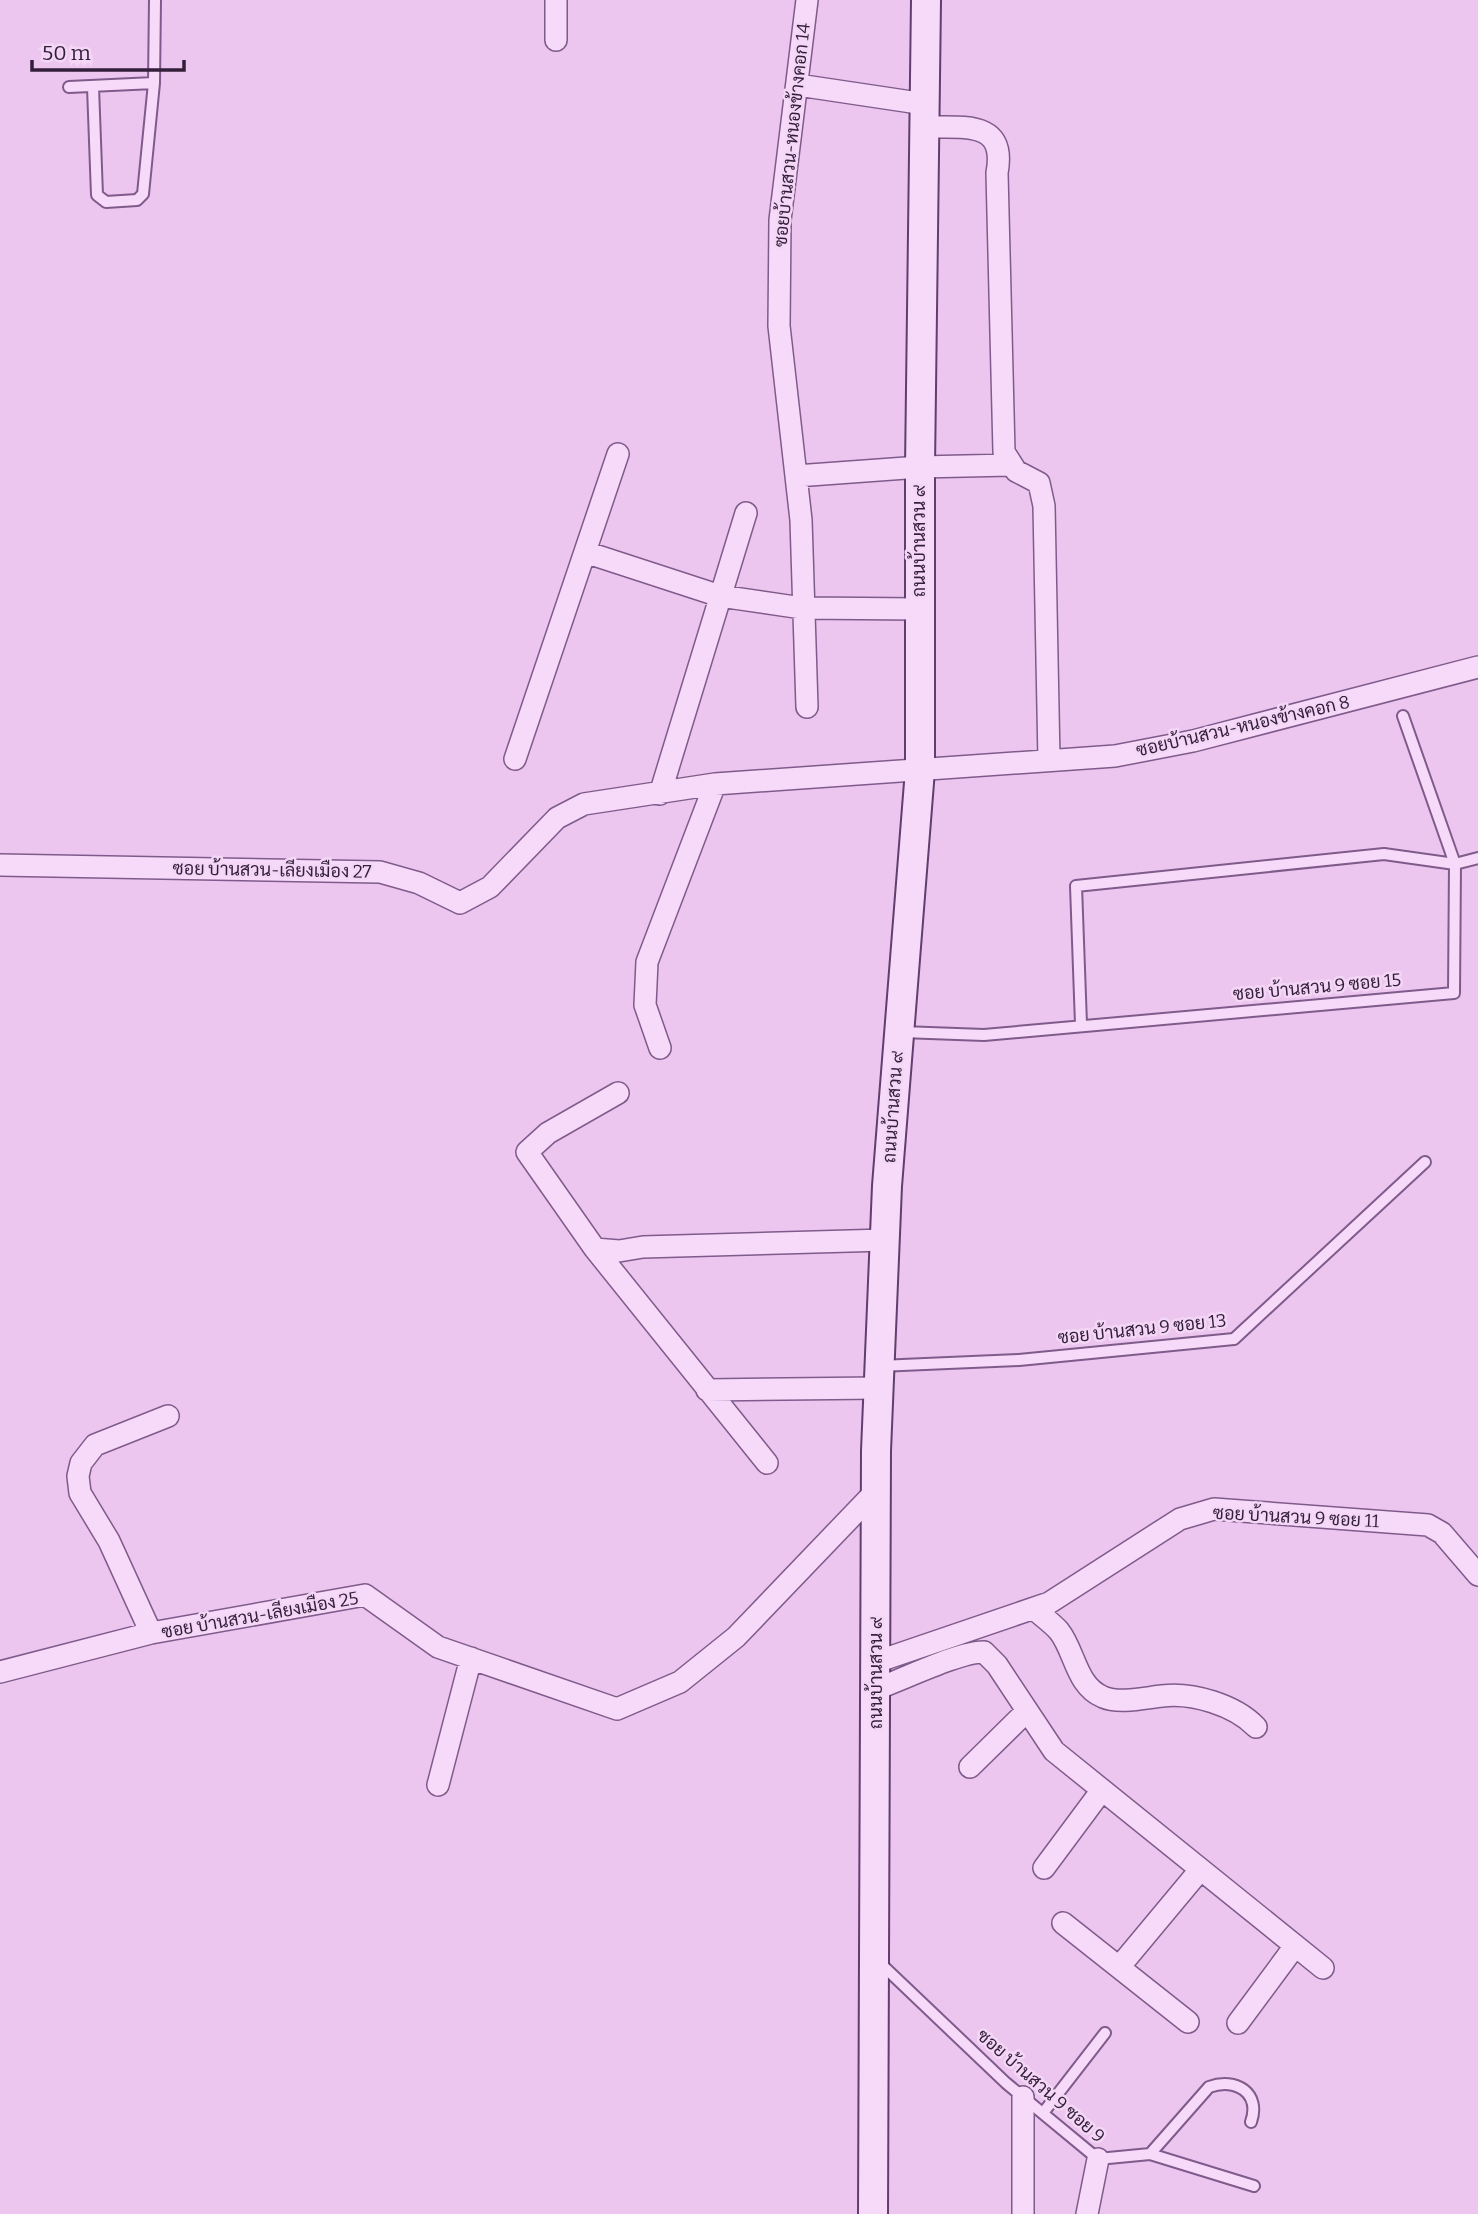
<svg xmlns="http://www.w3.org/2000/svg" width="1478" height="2214" font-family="Bitter,Sarabun,serif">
  <rect width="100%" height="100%" fill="#ecc6ef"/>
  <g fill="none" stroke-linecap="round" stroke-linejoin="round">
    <defs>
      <path id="lane" d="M 69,87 L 154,83 L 155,0
        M 93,87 L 97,195 L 106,202 L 137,200 L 143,194 L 154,83
        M 1081,1024 L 1076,886 L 1384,854 L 1455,864 L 1478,858
        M 902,1032 L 984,1035 L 1454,993 L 1455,864 L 1403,716
        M 879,1366 L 1019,1360 L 1234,1339 L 1425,1162
        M 879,1962 L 1006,2083 L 1098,2159 L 1150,2154 L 1254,2186
        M 1043,2113 L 1105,2033
        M 1150,2154 L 1209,2087 C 1236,2077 1261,2093 1251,2122"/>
      <path id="street" d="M 556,0 L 556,40
        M 807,0 L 780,220 L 779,326 L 801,520 L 807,707
        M 798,85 L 925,104
        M 924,127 C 962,128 1007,119 997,173 L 1004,452 L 1016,471 L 1039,483 L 1044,506 L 1049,760
        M 796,476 L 920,467 L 1010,465
        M 585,552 L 720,596 L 802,608 L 919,609
        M 515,759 L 618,454
        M 660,794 L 746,513
        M 0,865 L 380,872 L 419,883 L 460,903 L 490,887 L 557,818 L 584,804 L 715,784 L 1115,756 L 1193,741 L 1478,667
        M 660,1048 L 645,1005 L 647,962 L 715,784
        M 595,1249 L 527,1152 L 548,1133 L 618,1093
        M 707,1390 L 878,1388
        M 767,1463 L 595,1249 L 619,1251 L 643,1247 L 885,1240
        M 1034,1609 C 1042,1616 1052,1623 1059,1631 C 1075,1651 1076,1686 1103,1697 C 1119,1704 1144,1698 1162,1696 C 1192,1692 1235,1705 1256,1727
        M 151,1633 L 109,1541 L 80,1493 L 78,1476 L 81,1463 L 95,1445 L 168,1416
        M 876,1662 L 1049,1603 L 1180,1519 L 1214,1509 L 1428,1525 L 1442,1533 L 1478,1575
        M 0,1672 L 151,1633 L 365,1595 L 438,1647 L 617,1709 L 680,1682 L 736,1637 L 876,1491
        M 876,1689 C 902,1680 961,1651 984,1652 L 997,1665 L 1054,1751 L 1323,1968
        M 970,1767 L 1027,1711
        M 438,1785 L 471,1658
        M 1044,1868 L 1102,1790
        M 1063,1923 L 1188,2022
        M 1120,1966 L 1200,1870
        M 1238,2023 L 1295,1946
        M 1023,2097 L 1023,2214
        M 1087,2214 L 1098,2159"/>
      <path id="secondary" d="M 873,2214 L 876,1451 L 887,1186 L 920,770 L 920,467 L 926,0"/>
    </defs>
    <use href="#lane" stroke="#7f5b8b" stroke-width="14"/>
    <use href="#street" stroke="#7f5b8b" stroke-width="24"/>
    <use href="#secondary" stroke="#603e6d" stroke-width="32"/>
    <use href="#lane" stroke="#f7daf9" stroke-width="10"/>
    <use href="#street" stroke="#f7daf9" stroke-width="21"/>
    <use href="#secondary" stroke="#f7daf9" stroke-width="28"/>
  </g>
  <g text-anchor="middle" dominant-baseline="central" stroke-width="5" stroke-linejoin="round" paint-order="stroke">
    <g font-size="18" fill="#331f3b" stroke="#f4d6f6">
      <text transform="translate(792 135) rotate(-84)">ซอยบ้านสวน-หนองข้างคอก 14</text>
      <text transform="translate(919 541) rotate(-90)">ถนนบ้านสวน ๙</text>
      <text transform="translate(1243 726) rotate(-13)">ซอยบ้านสวน-หนองข้างคอก 8</text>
      <text transform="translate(272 870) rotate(1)">ซอย บ้านสวน-เลียงเมือง 27</text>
      <text transform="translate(1317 987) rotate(-5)">ซอย บ้านสวน 9 ซอย 15</text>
      <text transform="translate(893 1107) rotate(-86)">ถนนบ้านสวน ๙</text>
      <text transform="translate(1142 1329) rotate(-6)">ซอย บ้านสวน 9 ซอย 13</text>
      <text transform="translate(1296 1517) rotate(3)">ซอย บ้านสวน 9 ซอย 11</text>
      <text transform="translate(260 1615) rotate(-10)">ซอย บ้านสวน-เลียงเมือง 25</text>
      <text transform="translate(876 1673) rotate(-90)">ถนนบ้านสวน ๙</text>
      <text transform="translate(1041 2086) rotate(41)">ซอย บ้านสวน 9 ซอย 9</text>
    </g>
  </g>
  <path d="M32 60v10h152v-10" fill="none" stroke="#331f3b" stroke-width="3.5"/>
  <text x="42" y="60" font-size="21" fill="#331f3b" stroke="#f4d6f6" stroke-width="5" paint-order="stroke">50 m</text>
</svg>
